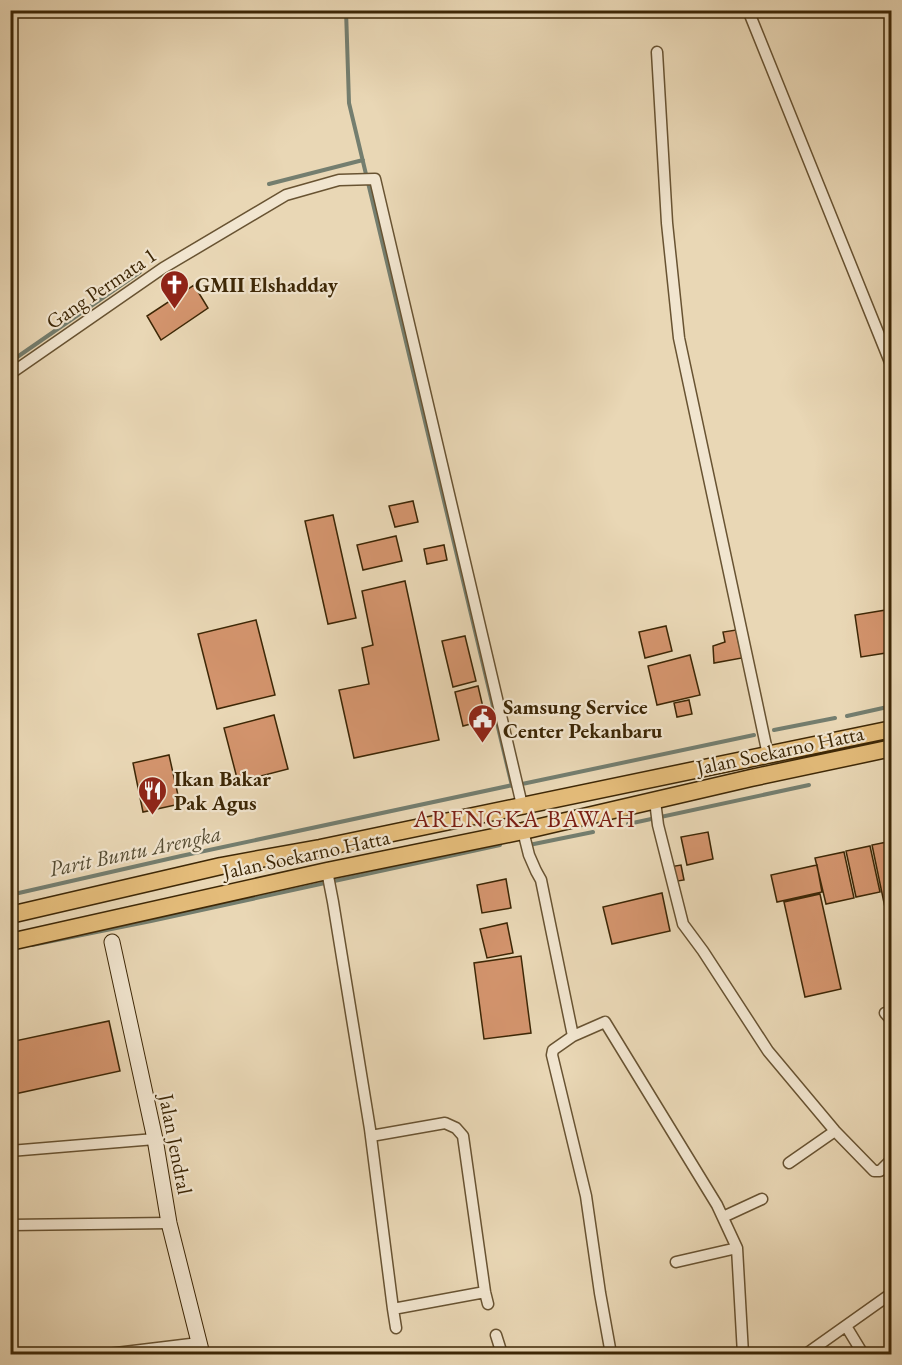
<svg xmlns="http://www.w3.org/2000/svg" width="902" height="1365" font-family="'EB Garamond',serif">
  <rect width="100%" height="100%" fill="#e9d7b5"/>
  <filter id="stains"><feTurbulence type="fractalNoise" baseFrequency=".00333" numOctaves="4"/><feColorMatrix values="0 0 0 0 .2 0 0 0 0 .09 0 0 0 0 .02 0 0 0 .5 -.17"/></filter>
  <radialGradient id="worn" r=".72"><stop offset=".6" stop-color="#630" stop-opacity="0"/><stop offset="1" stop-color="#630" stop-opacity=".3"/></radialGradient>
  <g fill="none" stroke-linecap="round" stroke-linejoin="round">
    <path stroke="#747e6f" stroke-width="4" d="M 346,10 L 349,103 L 512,786
      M 269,184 L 363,160
      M 10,362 L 140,272
      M 847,716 L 892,706
      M 774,730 L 835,718
      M 522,784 L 754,735
      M 628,824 L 809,785
      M 529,845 L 593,832
      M 10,895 L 181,856 L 513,785
      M 32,945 L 151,921 L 500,845"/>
  </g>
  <path fill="#d3946d" stroke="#3d2706" stroke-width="1.5" d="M 194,285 L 208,308 L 161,340 L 147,316 Z
    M 413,501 L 418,522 L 395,527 L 389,506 Z
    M 333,515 L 356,618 L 328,624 L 305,521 Z
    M 396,536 L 402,561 L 363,570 L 357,545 Z
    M 444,545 L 447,560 L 427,564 L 424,549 Z
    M 405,581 L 439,740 L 354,758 L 339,690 L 369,684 L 362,648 L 373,645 L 362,591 Z
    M 892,609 L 892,652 L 861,657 L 855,615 Z
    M 256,620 L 275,695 L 217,709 L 198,634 Z
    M 666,626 L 672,651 L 645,658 L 639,632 Z
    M 736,630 L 742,658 L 714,663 L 713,646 L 725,642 L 723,632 Z
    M 465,636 L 476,681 L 453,687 L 442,641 Z
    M 690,655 L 700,695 L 657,705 L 648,666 Z
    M 478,686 L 486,720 L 463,726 L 455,692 Z
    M 689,700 L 692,714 L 677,717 L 674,703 Z
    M 274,715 L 288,769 L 238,782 L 224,728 Z
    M 169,755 L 180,804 L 143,812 L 133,763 Z
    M 708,832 L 713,859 L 687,865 L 681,837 Z
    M 892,841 L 892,922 L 888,922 L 872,845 Z
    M 870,846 L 880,892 L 856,897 L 846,851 Z
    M 844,852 L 854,898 L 826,904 L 815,858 Z
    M 681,865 L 684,880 L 672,882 L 669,867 Z
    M 817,865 L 822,892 L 777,902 L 771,875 Z
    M 506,879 L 511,908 L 482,913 L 477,885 Z
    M 662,893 L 670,931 L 612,944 L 603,907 Z
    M 820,894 L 841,989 L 805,997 L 784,902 Z
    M 507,923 L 513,953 L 487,958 L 480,929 Z
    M 521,956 L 531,1033 L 484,1039 L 474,963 Z
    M 109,1021 L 120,1071 L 10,1095 L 10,1042 Z"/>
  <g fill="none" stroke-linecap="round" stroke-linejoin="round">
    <defs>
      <path id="minor" d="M 748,10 L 892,367
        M 657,52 L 667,223 L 679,338 L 768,755
        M 10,374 L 163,268 L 286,195 L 339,180 L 375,179 L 522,805
        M 655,801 L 658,825 L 683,924 L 703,951 L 768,1051 L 835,1131 L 874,1171 L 880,1171 L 892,1159
        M 523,831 L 529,855 L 536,871 L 541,880 L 573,1036
        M 327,871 L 333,902 L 370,1129 L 393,1309 L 396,1328
        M 885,1013 L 892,1021
        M 371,1136 L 445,1123 L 456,1128 L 463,1136 L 485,1292 L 488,1304
        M 10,1151 L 155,1139
        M 789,1163 L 835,1131
        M 723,1217 L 762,1199
        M 10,1225 L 169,1223
        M 676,1262 L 737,1248
        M 393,1309 L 485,1292
        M 846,1326 L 863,1354
        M 496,1335 L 502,1354
        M 87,1354 L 108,1354 L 199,1343
        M 611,1354 L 600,1293 L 586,1196 L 552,1055 L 553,1050 L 573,1036 L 605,1022 L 717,1205 L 737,1248 L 743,1354
        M 806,1354 L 892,1293"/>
      <path id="secondary" d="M 112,942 L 155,1139 L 169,1223 L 202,1354"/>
      <path id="primary" d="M 10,915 L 221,866 L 320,848 L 892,729
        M 10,942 L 327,871 L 523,831 L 751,778 L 892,748"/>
    </defs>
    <use href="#minor" stroke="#685332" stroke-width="13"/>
    <use href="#secondary" stroke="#3d2706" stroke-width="17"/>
    <use href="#primary" stroke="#3d2706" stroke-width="19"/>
    <use href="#minor" stroke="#f1e5cf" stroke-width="10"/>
    <use href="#secondary" stroke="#f1e5cf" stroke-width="15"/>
    <use href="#primary" stroke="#e4bc7a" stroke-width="16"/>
  </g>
  <defs>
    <symbol id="church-pin" viewBox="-11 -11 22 30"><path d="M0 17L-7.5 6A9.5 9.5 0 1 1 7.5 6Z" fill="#8f2418" stroke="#f1e5cf"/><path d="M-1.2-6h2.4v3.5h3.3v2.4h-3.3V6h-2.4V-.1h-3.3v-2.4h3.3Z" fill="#fff"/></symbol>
    <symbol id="civic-pin" viewBox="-11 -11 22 30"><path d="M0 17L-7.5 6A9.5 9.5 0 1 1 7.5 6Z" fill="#8f2418" stroke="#f1e5cf"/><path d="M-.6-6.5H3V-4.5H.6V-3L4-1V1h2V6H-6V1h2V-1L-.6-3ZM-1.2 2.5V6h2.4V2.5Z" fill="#fff"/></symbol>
    <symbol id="restaurant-pin" viewBox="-11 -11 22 30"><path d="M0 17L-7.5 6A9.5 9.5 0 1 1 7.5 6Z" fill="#8f2418" stroke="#f1e5cf"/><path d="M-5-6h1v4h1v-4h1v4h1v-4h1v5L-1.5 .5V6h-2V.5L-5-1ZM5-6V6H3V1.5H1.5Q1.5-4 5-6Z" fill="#fff"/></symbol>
  </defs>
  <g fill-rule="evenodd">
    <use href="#church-pin" x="158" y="268" width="33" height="45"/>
    <use href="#civic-pin" x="466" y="702" width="33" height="45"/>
    <use href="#restaurant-pin" x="136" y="774" width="33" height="45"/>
  </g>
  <g text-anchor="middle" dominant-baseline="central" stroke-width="4.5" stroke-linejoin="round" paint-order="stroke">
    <g font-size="21" font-weight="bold" fill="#3d2706" stroke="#f1e5cf" text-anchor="start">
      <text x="195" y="284">GMII Elshadday</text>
      <text x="503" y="706">Samsung Service<tspan x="503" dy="24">Center Pekanbaru</tspan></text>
      <text x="174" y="778">Ikan Bakar<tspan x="174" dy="24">Pak Agus</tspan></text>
    </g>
    <g font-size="21" fill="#3d2706" stroke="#f1e5cf">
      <text transform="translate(101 288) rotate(-34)">Gang Permata 1</text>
      <text transform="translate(780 750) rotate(-12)">Jalan Soekarno Hatta</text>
      <text transform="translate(306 854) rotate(-12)">Jalan Soekarno Hatta</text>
      <text transform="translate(176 1144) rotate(79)">Jalan Jendral</text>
    </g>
    <g font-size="22" font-style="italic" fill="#544b32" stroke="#f1e5cf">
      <text transform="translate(135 851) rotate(-12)">Parit Buntu Arengka</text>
    </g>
    <g font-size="24" letter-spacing="1.5" fill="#7a1f14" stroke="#f1e5cf">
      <text x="525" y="818">ARENGKA BAWAH</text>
    </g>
  </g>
  <rect width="902" height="1365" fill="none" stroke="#e9d7b5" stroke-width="36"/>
  <rect x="12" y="12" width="878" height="1341" fill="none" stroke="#3d2706" stroke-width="3"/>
  <rect x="18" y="18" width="866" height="1329" fill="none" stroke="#3d2706" stroke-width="1.5"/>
  <rect width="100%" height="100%" filter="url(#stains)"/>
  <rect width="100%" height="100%" fill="url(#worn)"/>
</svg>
